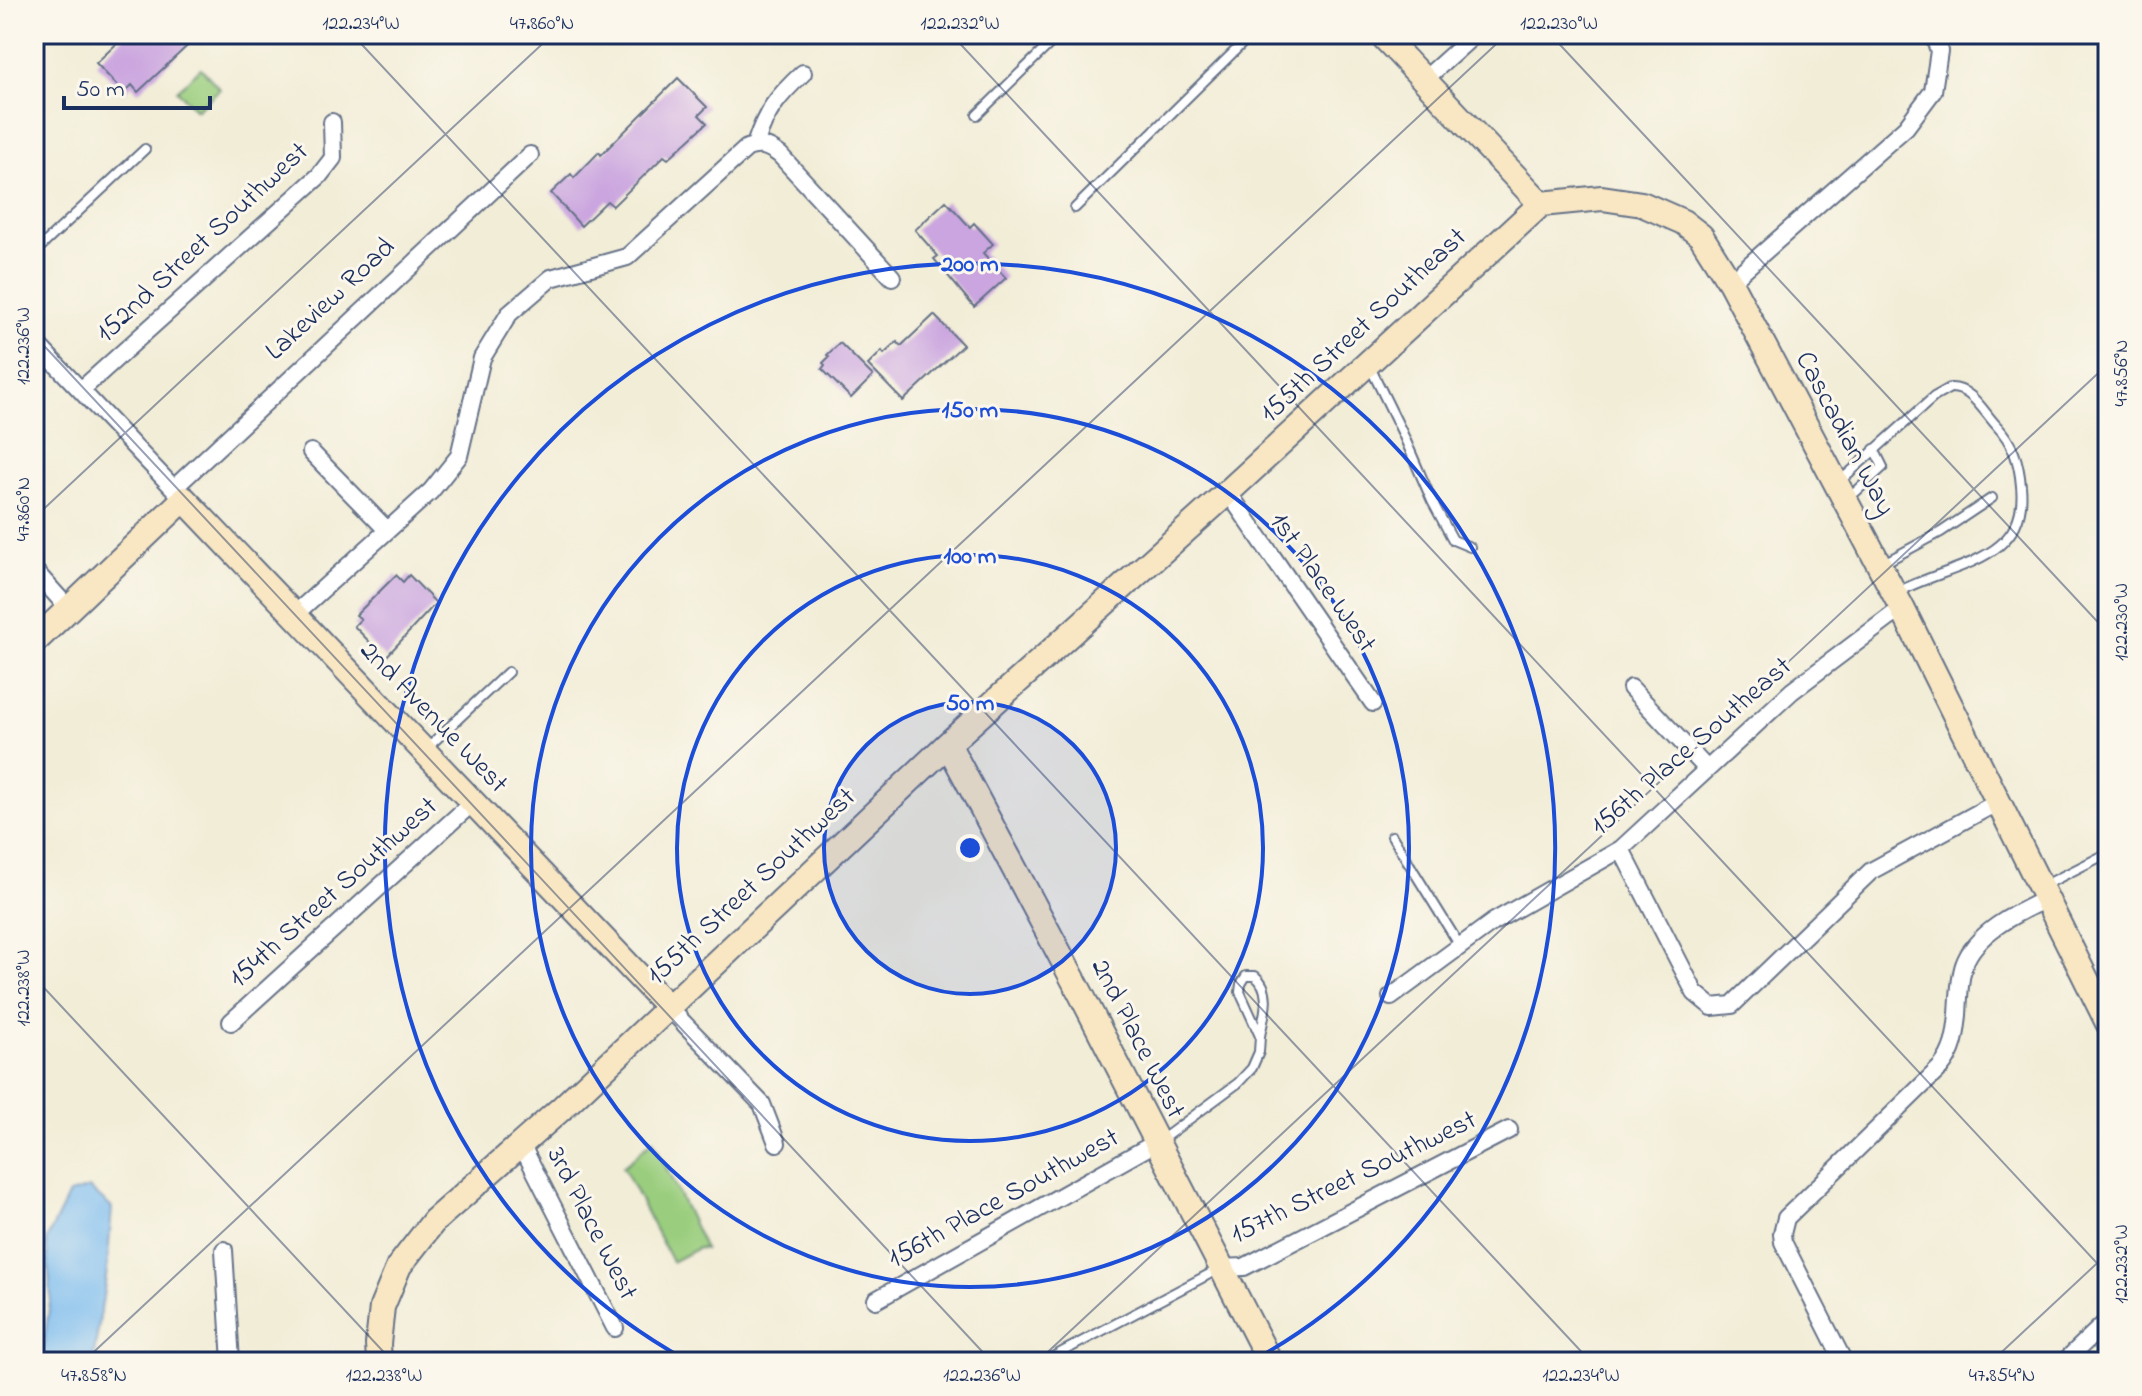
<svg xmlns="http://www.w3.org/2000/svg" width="2142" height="1396" font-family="'Indie Flower',sans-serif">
  <rect width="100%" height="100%" fill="#fbf7ec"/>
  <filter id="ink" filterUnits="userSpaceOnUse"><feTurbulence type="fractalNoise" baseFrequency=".0125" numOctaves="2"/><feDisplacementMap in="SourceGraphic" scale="16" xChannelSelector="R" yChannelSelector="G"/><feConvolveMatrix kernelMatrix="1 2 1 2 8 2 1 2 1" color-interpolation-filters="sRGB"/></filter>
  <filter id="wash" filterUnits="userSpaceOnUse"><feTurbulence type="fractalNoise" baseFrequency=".006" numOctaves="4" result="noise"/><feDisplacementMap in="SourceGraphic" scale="32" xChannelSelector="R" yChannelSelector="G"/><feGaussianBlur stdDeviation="1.8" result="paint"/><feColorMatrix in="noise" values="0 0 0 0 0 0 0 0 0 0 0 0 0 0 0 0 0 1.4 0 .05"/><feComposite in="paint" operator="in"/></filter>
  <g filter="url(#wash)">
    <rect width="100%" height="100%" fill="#f2edd7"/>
    <path fill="#9acd7d" stroke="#5a7e6e" stroke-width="2" d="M 201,68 L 220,89 L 196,110 L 177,90 Z
      M 653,1140 L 705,1249 L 698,1248 L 672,1262 L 623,1167 Z"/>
    <path fill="#7abbef" stroke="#4a75a6" stroke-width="2" d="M 89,1188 L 112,1208 L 107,1271 L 93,1362 L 41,1362 L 51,1296 L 46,1241 L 69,1194 Z"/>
    <g id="blocks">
      <path fill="#caa5df" d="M 127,34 L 200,34 L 138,92 L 132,85 L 124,93 L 96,63 Z
        M 678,78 L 707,107 L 699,115 L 707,123 L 668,159 L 664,156 L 613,206 L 607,201 L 581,226 L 551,193 L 571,174 L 574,178 L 599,152 L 601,155 Z
        M 946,201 L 970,227 L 974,223 L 993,244 L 983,253 L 1006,278 L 974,307 L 934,259 L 938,256 L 915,230 Z
        M 934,315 L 963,345 L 903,401 L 868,365 L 882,351 L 884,354 L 897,342 L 901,346 Z
        M 840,343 L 873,376 L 851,398 L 822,369 L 825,365 L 823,363 L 829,357 L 827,355 Z
        M 396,575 L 403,582 L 409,575 L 436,603 L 385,658 L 354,626 L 361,619 L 356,615 Z"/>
    </g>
  </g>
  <g filter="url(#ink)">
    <use href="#blocks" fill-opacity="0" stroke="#667288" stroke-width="2"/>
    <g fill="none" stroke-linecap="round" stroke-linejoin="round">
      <defs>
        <path id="lane" d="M 977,115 L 1060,34
          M 1075,208 L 1252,34
          M 34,253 L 145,149
          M 1370,367 L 1402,432 L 1432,501 L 1453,540 L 1470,547
          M 1840,481 L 1934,397 L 1950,388 C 1971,387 1983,411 1996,425 C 2013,443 2019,461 2021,486 C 2029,563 1948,564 1898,592
          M 1849,498 L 1883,467 L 1874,449
          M 1880,565 L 1941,532 L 1992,498
          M 427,748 L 508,672
          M 1392,836 L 1460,946
          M 2043,886 L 2108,853
          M 1161,1140 L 1238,1083 L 1252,1068 L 1259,1052 L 1260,1036 L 1240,992 L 1241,984 L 1246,976 L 1255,976 C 1273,990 1264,1015 1260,1036
          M 1043,1362 L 1219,1269
          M 1506,1362 L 1509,1360"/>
        <path id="street" d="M 1425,79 L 1475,34
          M 755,145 C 766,111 777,97 803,73
          M 1730,282 L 1906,127 L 1933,91 L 1939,51 L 1933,34
          M 34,341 L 180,495
          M 81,390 L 319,176 L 333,158 L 332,122
          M 311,452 L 387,530
          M 174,488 L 530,155
          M 1228,492 L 1373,703
          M 34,570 L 69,609
          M 294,615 L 431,491 L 459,456 L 482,358 L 509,314 L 551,278 L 627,257 L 747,148 C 760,143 768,146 780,155 L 892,277
          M 1631,688 L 1707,769
          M 1621,849 L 1695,993 L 1712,1007 L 1732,1005 L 1871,871 L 1996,803
          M 1391,997 L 1493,922 L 1621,849 L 1792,691 L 1902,608
          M 668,1007 L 762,1104 L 777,1143
          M 231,1022 L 472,803
          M 521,1144 L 615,1328
          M 224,1250 L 231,1362
          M 1221,1268 L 1244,1267 L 1509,1130
          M 876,1300 L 1157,1142
          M 1844,1362 L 1783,1242 L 1782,1234 L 1786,1218 L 1941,1067 C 1954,1051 1956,1035 1958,1015 C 1959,999 1959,980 1964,965 C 1975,933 2016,913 2044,900
          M 2064,1362 L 2108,1320"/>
        <path id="secondary" d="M 1381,34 L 1541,204
          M 1541,204 L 1602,198 L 1642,204 L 1683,222 L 1701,236 L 1730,282 L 1902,608 L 2108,1023
          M 34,642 L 184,499 L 668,1007
          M 948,744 L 1081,994 L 1270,1362
          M 379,1362 L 378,1344 L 382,1307 L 399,1266 L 434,1221 L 562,1108 L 948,744 L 1228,492 L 1541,204"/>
      </defs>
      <use href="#lane" stroke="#667288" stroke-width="12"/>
      <use href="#street" stroke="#667288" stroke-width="20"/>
      <use href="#secondary" stroke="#667288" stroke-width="28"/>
      <use href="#lane" stroke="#fff" stroke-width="8"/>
      <use href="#street" stroke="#fff" stroke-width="16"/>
      <use href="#secondary" stroke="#f9e7c3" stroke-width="24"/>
    </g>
  </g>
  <path fill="none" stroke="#1b2f5e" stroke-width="2" stroke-opacity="0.45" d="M 352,34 L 1591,1362M 951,34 L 2108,1275M 1550,34 L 2108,633M 34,335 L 992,1362M 34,518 L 553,34M 34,977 L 393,1362M 83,1362 L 1507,34M 1037,1362 L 2108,364M 1991,1362 L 2108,1253"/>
  <circle cx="970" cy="848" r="146" fill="#1d4ed8" fill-opacity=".12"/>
  <g fill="none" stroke="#1d4ed8" stroke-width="4">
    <circle cx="970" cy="848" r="146"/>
    <circle cx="970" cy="848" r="293"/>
    <circle cx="970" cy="848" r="439"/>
    <path d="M686 1360A585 585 0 1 1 1254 1360"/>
  </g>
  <g text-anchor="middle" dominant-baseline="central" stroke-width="6" stroke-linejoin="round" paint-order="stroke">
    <g font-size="28" fill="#1b2f5e" stroke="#fbf7ec">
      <text transform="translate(203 243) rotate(-43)">152nd Street Southwest</text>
      <text transform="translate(331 300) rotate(-43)">Lakeview Road</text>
      <text transform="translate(1364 326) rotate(-43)">155th Street Southeast</text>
      <text transform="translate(1844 434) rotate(62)">Cascadian Way</text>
      <text transform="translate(1322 583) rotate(55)">1st Place West</text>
      <text transform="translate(433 718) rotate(46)">2nd Avenue West</text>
      <text transform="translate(1692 747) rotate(-41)">156th Place Southeast</text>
      <text transform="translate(752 887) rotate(-43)">155th Street Southwest</text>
      <text transform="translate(334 893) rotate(-42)">154th Street Southwest</text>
      <text transform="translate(1137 1039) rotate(63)">2nd Place West</text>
      <text transform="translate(1354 1178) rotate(-26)">157th Street Southwest</text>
      <text transform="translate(1004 1199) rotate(-29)">156th Place Southwest</text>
      <text transform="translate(591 1224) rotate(63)">3rd Place West</text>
    </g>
  </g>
  <circle cx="970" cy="848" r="12" fill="#1d4ed8" stroke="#fbf7ec" stroke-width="4"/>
  <g font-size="24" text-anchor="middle" font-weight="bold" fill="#1d4ed8" stroke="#fbf7ec" stroke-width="6" stroke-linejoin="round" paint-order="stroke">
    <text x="970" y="271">200 m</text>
    <text x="970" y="417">150 m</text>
    <text x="970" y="563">100 m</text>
    <text x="970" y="710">50 m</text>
  </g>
  <rect width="2142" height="1396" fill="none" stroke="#fbf7ec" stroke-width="88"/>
  <path d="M64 96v12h146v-12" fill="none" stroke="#1b2f5e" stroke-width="4"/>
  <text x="76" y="96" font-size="24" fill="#1b2f5e" stroke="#fbf7ec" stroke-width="6" paint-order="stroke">50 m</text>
  <rect x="44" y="44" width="2054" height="1308" fill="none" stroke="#1b2f5e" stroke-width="3"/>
  <g font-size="20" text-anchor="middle" fill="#1b2f5e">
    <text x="361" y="29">122.234°W</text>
    <text x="542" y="29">47.860°N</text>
    <text x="960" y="29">122.232°W</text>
    <text x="1559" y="29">122.230°W</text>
    <text transform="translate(22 346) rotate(-90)" y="7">122.236°W</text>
    <text transform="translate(2120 373) rotate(-90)" y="7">47.856°N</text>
    <text transform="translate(22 509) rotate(-90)" y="7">47.860°N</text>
    <text transform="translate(2120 622) rotate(-90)" y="7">122.230°W</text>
    <text transform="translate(22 988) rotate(-90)" y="7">122.238°W</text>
    <text transform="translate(2120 1264) rotate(-90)" y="7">122.232°W</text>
    <text x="94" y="1381">47.858°N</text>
    <text x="384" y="1381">122.238°W</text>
    <text x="982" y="1381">122.236°W</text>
    <text x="1581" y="1381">122.234°W</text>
    <text x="2002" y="1381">47.854°N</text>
  </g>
</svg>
